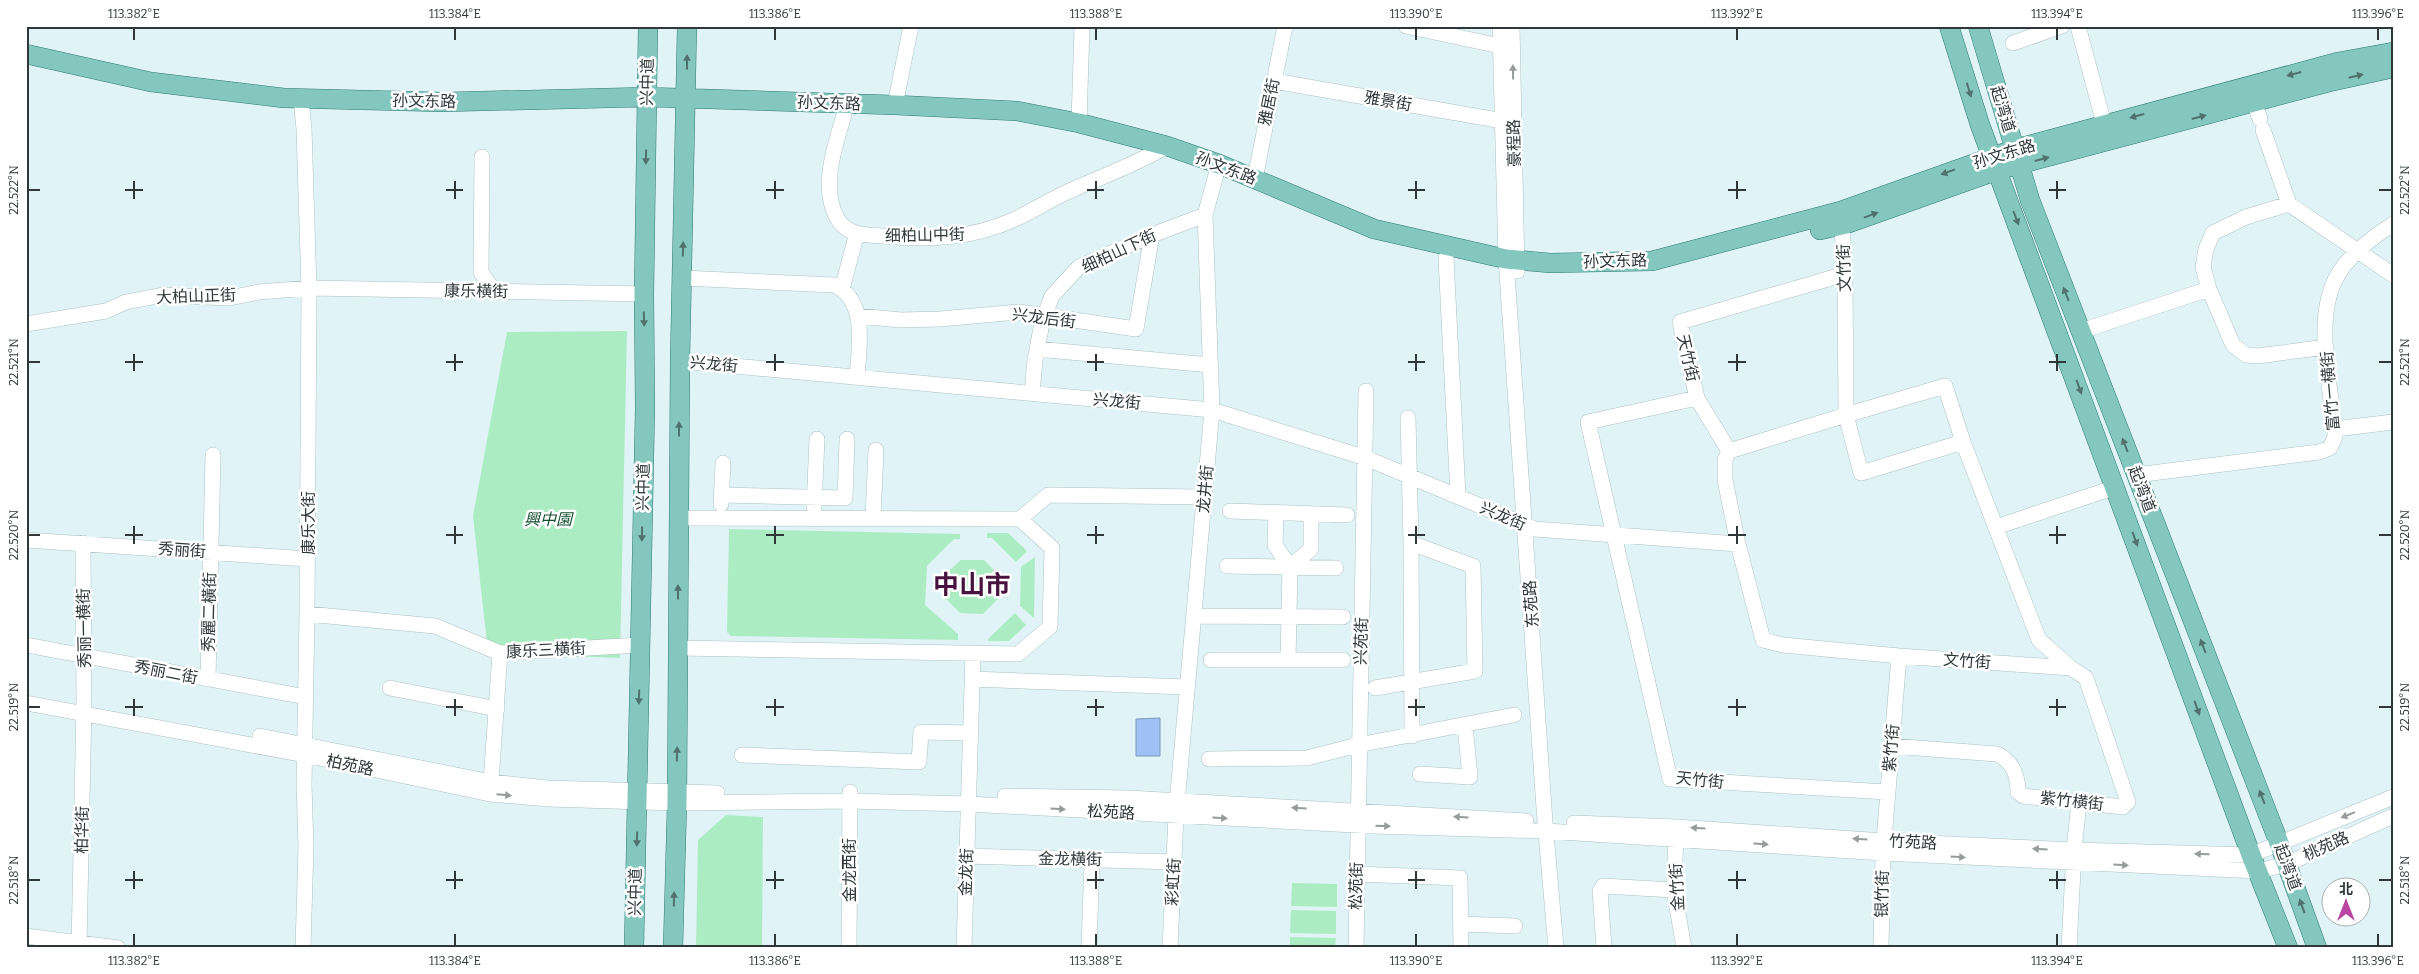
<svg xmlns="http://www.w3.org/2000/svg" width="2419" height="974" font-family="Bitter,'Noto Sans SC',serif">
  <rect width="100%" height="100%" fill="#e0f4f7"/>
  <path fill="#acecc3" d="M 627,331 L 620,658 L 488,653 L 473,516 L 507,332 Z
    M 729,529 L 960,534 L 960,539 L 954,539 L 927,566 L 925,605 L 958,634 L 958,640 L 731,636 L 727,632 Z
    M 987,533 L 1008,533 L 1027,551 L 1016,562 L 992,538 L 987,538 Z
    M 1035,557 L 1034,618 L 1020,606 L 1021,567 Z
    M 961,560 L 984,560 L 999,575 L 999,598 L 983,614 L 960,613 L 945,598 L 945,574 Z
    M 1015,613 L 1026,625 L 1009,641 L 988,641 L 988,639 Z
    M 726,815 L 763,817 L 762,948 L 696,948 L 698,840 Z
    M 1292,883 L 1337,884 L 1337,907 L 1291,906 Z
    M 1291,910 L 1336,911 L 1336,934 L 1290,933 Z
    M 1290,937 L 1336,938 L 1335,948 L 1290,948 Z"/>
  <path fill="#9fc0f4" stroke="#7e97bc" d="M 1160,718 L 1160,756 L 1136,756 L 1136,719 Z"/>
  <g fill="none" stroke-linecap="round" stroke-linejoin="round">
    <defs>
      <path id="minor" d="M 1406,26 L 1500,46
        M 1500,26 L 1506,259 L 1545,822 L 1556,948
        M 1512,26 L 1517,271
        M 2078,26 L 2107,135
        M 2013,43 L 2062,26
        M 1274,81 L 1503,121
        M 301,99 L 304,129 L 309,288 L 307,614 L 304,785 L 306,847 L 303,948
        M 2254,102 L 2260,119
        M 895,105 L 911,26
        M 844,115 C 835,146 820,187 837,218 C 846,235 865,235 883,236 C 928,240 971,239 1013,220 C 1031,212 1048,201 1067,192 C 1100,177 1135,165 1167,146
        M 1079,123 L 1082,26
        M 2263,130 L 2289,204
        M 482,157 L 481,272 L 494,291
        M 1255,179 L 1285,26
        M 1841,213 L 1845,274 L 1846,415 L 1945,386 L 1963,442 L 2039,640 L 2071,668 L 1899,656 L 1783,645 L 1763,640 L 1738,544 L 1725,480 L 1725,460 L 1729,451 L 1846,415 L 1861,473 L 1963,442
        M 1446,258 L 1458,496
        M 1845,274 L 1680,322 L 1697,398 L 1588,422 L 1670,779 L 1887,792
        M 682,278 L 834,285 C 868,300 859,347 857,377
        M 842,289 L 857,233
        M 857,316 L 901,320 L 940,319 L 1019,312 L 1136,329 L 1152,235
        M 26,324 L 106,311 L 126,302 L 163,295 L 229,298 L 259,292 L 309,288 L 644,294
        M 2081,331 L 2209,289
        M 2326,347 L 2258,356 L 2246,355 L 2233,345 L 2209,289 L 2203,267 L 2206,249 L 2213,233 L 2246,217 L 2289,204 L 2393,275
        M 1037,349 L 1210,365
        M 680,361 L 1212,410 L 1366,458 L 1535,529 L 1738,544
        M 1032,393 L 1035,360 L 1042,323 L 1052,296 L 1079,267 L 1152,235 L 1205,215
        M 1697,398 L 1729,451
        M 1408,418 L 1411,543 L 1412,736
        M 2335,429 L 2393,422
        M 2136,475 L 2319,452 L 2330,448 L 2335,437 L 2335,429 C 2330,384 2315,321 2335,280 C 2347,256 2371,238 2393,224
        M 722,495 L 845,498 L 847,439
        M 721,504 L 723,463
        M 814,507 L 817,439
        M 1230,511 L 1347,515
        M 1276,513 L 1275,545 L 1290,567 L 1288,660
        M 679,518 L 1020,519 L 1048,495 L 1204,497
        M 873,518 L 876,450
        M 1996,527 L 2116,487
        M 26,540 L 308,559
        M 1227,566 L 1336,568
        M 1290,567 L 1311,549 L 1311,514
        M 307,614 L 435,626 L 500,653 L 641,645
        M 1194,616 L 1343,617
        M 26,645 L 306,697
        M 678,648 L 1018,654 L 1050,627 L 1052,548 L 1020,519
        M 1211,660 L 1343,660
        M 208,679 L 213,455
        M 972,679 L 1187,687
        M 390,688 L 497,709
        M 1375,688 L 1475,671 L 1473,566 L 1411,543
        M 26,703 L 305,755 L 490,794 L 549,799 L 677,803 L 849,801 L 968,804 L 1373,826 L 1546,831 L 1883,853 L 2258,871 L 2287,864 L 2393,816
        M 260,736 L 491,782 L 547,788 L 717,793
        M 1891,746 L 1997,754 C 2013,762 2018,775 2018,792 L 2023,796 L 2123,807 L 2128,802 L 2086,678 L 2071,668
        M 742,755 L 919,762 L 921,732 L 970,733
        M 1209,759 L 1307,758 L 1358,745 L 1514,715
        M 1420,774 L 1470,777 L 1465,725
        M 491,782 L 500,653
        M 1005,796 L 1128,798 L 1526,821
        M 1574,823 L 1676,827 L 1884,841 L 2074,850 L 2251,855 L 2393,797
        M 1676,831 L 1674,890 L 1684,948
        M 966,856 L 1174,862
        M 1356,874 L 1460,878 L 1461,948
        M 1461,924 L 1515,926
        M 26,936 L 118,948
        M 79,948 L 84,705 L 83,543
        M 849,948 L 850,792
        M 964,948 L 973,654
        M 1089,948 L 1092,860
        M 1170,948 L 1176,815 L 1212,410 L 1205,215 L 1219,164
        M 1356,948 L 1366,391
        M 1604,948 L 1600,891 L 1603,886 L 1674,890
        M 1881,948 L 1883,853 L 1899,656
        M 2069,948 L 2074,850 L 2079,802"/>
      <path id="major" d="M 1949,26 L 1980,125 L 2251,855 L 2288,948
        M 1978,26 L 2030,200 L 2279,843 L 2317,948
        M 26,54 L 151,82 L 284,98 L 443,102 L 647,97 L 895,105 L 1017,111 L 1079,123 L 1167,146 L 1219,164 L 1374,229 L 1506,259 L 1550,263 L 1652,261 L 1841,211 L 2015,149 L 2338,62 L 2393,52
        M 1820,230 L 1846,224 L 1998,170 L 2329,82 L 2393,68
        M 634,948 L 645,408 L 644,294 L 648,26
        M 673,948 L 677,803 L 680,361 L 687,26"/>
    </defs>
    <use href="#minor" stroke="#adc1c3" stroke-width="16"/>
    <use href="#major" stroke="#307c73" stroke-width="20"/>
    <use href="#minor" stroke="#fff" stroke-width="15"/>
    <use href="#major" stroke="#83c7be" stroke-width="19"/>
  </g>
  <defs><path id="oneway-solid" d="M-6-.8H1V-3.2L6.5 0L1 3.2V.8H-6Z" transform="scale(1.25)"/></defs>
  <g fill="#51716e">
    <use href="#oneway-solid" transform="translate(687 62) rotate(-90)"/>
    <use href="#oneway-solid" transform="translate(2294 74) rotate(165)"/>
    <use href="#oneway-solid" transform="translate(2356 76) rotate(-13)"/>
    <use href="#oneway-solid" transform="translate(1969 90) rotate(73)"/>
    <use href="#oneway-solid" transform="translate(2137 116) rotate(165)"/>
    <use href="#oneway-solid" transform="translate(2199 117) rotate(-15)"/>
    <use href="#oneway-solid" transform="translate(646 157) rotate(91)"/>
    <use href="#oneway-solid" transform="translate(2042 159) rotate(-15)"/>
    <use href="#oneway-solid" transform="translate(1948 172) rotate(160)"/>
    <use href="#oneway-solid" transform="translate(1871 215) rotate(-20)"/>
    <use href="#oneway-solid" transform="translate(2016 218) rotate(69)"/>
    <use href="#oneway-solid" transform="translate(683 249) rotate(-89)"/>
    <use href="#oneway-solid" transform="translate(2066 294) rotate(-111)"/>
    <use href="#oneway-solid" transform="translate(644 319) rotate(89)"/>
    <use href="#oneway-solid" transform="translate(2079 387) rotate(70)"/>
    <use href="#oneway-solid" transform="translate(679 429) rotate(-90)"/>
    <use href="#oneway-solid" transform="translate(2125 445) rotate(-111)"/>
    <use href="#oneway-solid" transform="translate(642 534) rotate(91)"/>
    <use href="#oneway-solid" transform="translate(2135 539) rotate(70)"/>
    <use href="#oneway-solid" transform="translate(678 592) rotate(-90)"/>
    <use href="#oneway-solid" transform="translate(2203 646) rotate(-111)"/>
    <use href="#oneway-solid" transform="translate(639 697) rotate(92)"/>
    <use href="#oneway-solid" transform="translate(2197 708) rotate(70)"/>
    <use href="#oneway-solid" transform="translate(677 754) rotate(-89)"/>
    <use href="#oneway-solid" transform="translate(2262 797) rotate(-111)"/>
    <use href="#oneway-solid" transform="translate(637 839) rotate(91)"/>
    <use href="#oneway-solid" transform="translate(674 899) rotate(-89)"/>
    <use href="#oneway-solid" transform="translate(2302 906) rotate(-110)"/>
  </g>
  <g fill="#989b9c">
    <use href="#oneway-solid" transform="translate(1513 72) rotate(-91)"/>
    <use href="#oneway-solid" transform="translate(504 795) rotate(5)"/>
    <use href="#oneway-solid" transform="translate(1299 808) rotate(-177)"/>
    <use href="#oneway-solid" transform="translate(1058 809) rotate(3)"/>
    <use href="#oneway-solid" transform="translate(2348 815) rotate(158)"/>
    <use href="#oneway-solid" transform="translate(1461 817) rotate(-177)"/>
    <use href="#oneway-solid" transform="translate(1220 818) rotate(3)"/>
    <use href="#oneway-solid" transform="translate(1383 826) rotate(2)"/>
    <use href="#oneway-solid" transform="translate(1698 828) rotate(-176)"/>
    <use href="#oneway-solid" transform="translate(1860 839) rotate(-176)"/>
    <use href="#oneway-solid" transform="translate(1761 844) rotate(4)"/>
    <use href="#oneway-solid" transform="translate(2040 849) rotate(-177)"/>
    <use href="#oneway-solid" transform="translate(2202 854) rotate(-178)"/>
    <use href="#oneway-solid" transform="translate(1958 857) rotate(3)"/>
    <use href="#oneway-solid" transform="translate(2121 865) rotate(3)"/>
  </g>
  <path fill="none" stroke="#303739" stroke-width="2" d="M 134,28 L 134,40M 455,28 L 455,40M 775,28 L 775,40M 1096,28 L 1096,40M 1416,28 L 1416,40M 1737,28 L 1737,40M 2057,28 L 2057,40M 2378,28 L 2378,40M 134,181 L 134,199M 455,181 L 455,199M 775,181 L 775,199M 1096,181 L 1096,199M 1416,181 L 1416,199M 1737,181 L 1737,199M 2057,181 L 2057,199M 28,190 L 40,190M 125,190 L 143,190M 446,190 L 463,190M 766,190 L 784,190M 1087,190 L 1104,190M 1408,190 L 1425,190M 1728,190 L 1746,190M 2049,190 L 2066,190M 2379,190 L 2392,190M 134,354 L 134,371M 455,354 L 455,371M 775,354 L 775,371M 1096,354 L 1096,371M 1416,354 L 1416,371M 1737,354 L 1737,371M 2057,354 L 2057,371M 28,362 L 40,362M 125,362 L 143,362M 446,362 L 463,362M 766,362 L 784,362M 1087,362 L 1104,362M 1408,362 L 1425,362M 1728,362 L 1746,362M 2049,362 L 2066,362M 2379,362 L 2392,362M 134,526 L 134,544M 455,526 L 455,544M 775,526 L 775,544M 1096,526 L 1096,544M 1416,526 L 1416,544M 1737,526 L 1737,544M 2057,526 L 2057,544M 28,535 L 40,535M 125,535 L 143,535M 446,535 L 463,535M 766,535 L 784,535M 1087,535 L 1104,535M 1408,535 L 1425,535M 1728,535 L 1746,535M 2049,535 L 2066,535M 2379,535 L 2392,535M 134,699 L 134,716M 455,699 L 455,716M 775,699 L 775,716M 1096,699 L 1096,716M 1416,699 L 1416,716M 1737,699 L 1737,716M 2057,699 L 2057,716M 28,707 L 40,707M 125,707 L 143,707M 446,707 L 463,707M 766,707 L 784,707M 1087,707 L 1104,707M 1408,707 L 1425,707M 1728,707 L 1746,707M 2049,707 L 2066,707M 2379,707 L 2392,707M 134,871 L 134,889M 455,871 L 455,889M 775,871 L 775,889M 1096,871 L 1096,889M 1416,871 L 1416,889M 1737,871 L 1737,889M 2057,871 L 2057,889M 28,880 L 40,880M 125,880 L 143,880M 446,880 L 463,880M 766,880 L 784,880M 1087,880 L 1104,880M 1408,880 L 1425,880M 1728,880 L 1746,880M 2049,880 L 2066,880M 2379,880 L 2392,880M 134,934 L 134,946M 455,934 L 455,946M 775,934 L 775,946M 1096,934 L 1096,946M 1416,934 L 1416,946M 1737,934 L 1737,946M 2057,934 L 2057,946M 2378,934 L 2378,946"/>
  <g text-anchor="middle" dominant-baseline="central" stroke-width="5" stroke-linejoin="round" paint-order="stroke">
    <g font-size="16" fill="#303739" stroke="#fff">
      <text transform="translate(647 82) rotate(-89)">兴中道</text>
      <text transform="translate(424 101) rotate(1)">孙文东路</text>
      <text transform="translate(1388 101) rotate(10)">雅景街</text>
      <text transform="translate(1269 102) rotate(-79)">雅居街</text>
      <text transform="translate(829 103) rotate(2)">孙文东路</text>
      <text transform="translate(2003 109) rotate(73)">起湾道</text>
      <text transform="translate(1514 143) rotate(-91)">豪程路</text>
      <text transform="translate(2004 154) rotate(-17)">孙文东路</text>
      <text transform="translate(1226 168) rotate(21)">孙文东路</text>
      <text transform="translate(925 235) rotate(-1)">细柏山中街</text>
      <text transform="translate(1119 251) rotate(-25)">细柏山下街</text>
      <text transform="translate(1615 261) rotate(-2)">孙文东路</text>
      <text transform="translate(1844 268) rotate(-92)">文竹街</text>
      <text transform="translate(476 291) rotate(1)">康乐横街</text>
      <text transform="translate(196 296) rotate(-2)">大柏山正街</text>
      <text transform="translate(1044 318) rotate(7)">兴龙后街</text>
      <text transform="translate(1688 358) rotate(77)">天竹街</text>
      <text transform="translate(714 364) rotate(5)">兴龙街</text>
      <text transform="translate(2330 391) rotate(-95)">富竹一横街</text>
      <text transform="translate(1117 401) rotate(5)">兴龙街</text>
      <text transform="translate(643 487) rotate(-89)">兴中道</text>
      <text transform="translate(1205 489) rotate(-85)">龙井街</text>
      <text transform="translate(2142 489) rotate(69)">起湾道</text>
      <text transform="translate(1503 516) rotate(23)">兴龙街</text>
      <text transform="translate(308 523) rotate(-90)">康乐大街</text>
      <text transform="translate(182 550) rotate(4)">秀丽街</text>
      <text transform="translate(1531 604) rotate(-94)">东苑路</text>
      <text transform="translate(209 612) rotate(-89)">秀麗二橫街</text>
      <text transform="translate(84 628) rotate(-91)">秀丽一横街</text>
      <text transform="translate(1361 641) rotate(-88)">兴苑街</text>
      <text transform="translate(546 650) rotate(-3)">康乐三横街</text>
      <text transform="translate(1967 661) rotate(4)">文竹街</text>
      <text transform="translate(166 672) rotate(11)">秀丽二街</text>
      <text transform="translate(1891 748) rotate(-85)">紫竹街</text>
      <text transform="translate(350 765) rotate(12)">柏苑路</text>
      <text transform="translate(1700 780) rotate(6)">天竹街</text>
      <text transform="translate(2072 801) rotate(6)">紫竹横街</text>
      <text transform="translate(1111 812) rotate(3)">松苑路</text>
      <text transform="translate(82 830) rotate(-89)">柏华街</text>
      <text transform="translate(1913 842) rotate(3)">竹苑路</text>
      <text transform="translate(2326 846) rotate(-24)">桃苑路</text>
      <text transform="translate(1070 859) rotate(1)">金龙横街</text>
      <text transform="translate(2288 867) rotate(70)">起湾道</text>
      <text transform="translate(849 870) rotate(-90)">金龙西街</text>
      <text transform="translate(966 872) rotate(-88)">金龙街</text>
      <text transform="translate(1173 882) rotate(-87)">彩虹街</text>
      <text transform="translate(1356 886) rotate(-89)">松苑街</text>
      <text transform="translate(1677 887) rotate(-93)">金竹街</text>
      <text transform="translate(635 892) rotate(-89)">兴中道</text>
      <text transform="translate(1882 894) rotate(-89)">银竹街</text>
    </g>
    <g font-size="16" font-style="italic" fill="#165031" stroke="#fff">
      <text x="548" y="519">興中園</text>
    </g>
    <g font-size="26" font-weight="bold" fill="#48123e" stroke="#fff">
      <text x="972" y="585">中山市</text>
    </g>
  </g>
  <rect width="2419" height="974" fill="none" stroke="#ffffff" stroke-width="55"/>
  <g transform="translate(2346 902)"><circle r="24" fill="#ffffff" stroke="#acafb0"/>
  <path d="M0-4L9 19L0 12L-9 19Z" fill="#b947a2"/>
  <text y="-8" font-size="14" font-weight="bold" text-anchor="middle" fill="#303739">北</text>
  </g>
  <rect x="28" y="28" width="2364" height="918" fill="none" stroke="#303739" stroke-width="2"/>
  <g font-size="12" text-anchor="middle" fill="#303739">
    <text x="134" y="18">113.382°E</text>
    <text x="455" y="18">113.384°E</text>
    <text x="775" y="18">113.386°E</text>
    <text x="1096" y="18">113.388°E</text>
    <text x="1416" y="18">113.390°E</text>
    <text x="1737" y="18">113.392°E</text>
    <text x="2057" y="18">113.394°E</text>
    <text x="2378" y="18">113.396°E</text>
    <text transform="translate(14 190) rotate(-90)" y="4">22.522°N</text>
    <text transform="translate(2405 190) rotate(-90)" y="4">22.522°N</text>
    <text transform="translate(14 362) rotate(-90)" y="4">22.521°N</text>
    <text transform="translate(2405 362) rotate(-90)" y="4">22.521°N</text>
    <text transform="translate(14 535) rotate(-90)" y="4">22.520°N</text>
    <text transform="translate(2405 535) rotate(-90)" y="4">22.520°N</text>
    <text transform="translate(14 707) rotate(-90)" y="4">22.519°N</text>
    <text transform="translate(2405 707) rotate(-90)" y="4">22.519°N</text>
    <text transform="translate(14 880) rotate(-90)" y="4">22.518°N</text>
    <text transform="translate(2405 880) rotate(-90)" y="4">22.518°N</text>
    <text x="134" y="965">113.382°E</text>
    <text x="455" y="965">113.384°E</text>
    <text x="775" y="965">113.386°E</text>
    <text x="1096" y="965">113.388°E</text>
    <text x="1416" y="965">113.390°E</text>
    <text x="1737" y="965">113.392°E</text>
    <text x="2057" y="965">113.394°E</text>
    <text x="2378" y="965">113.396°E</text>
  </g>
</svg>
